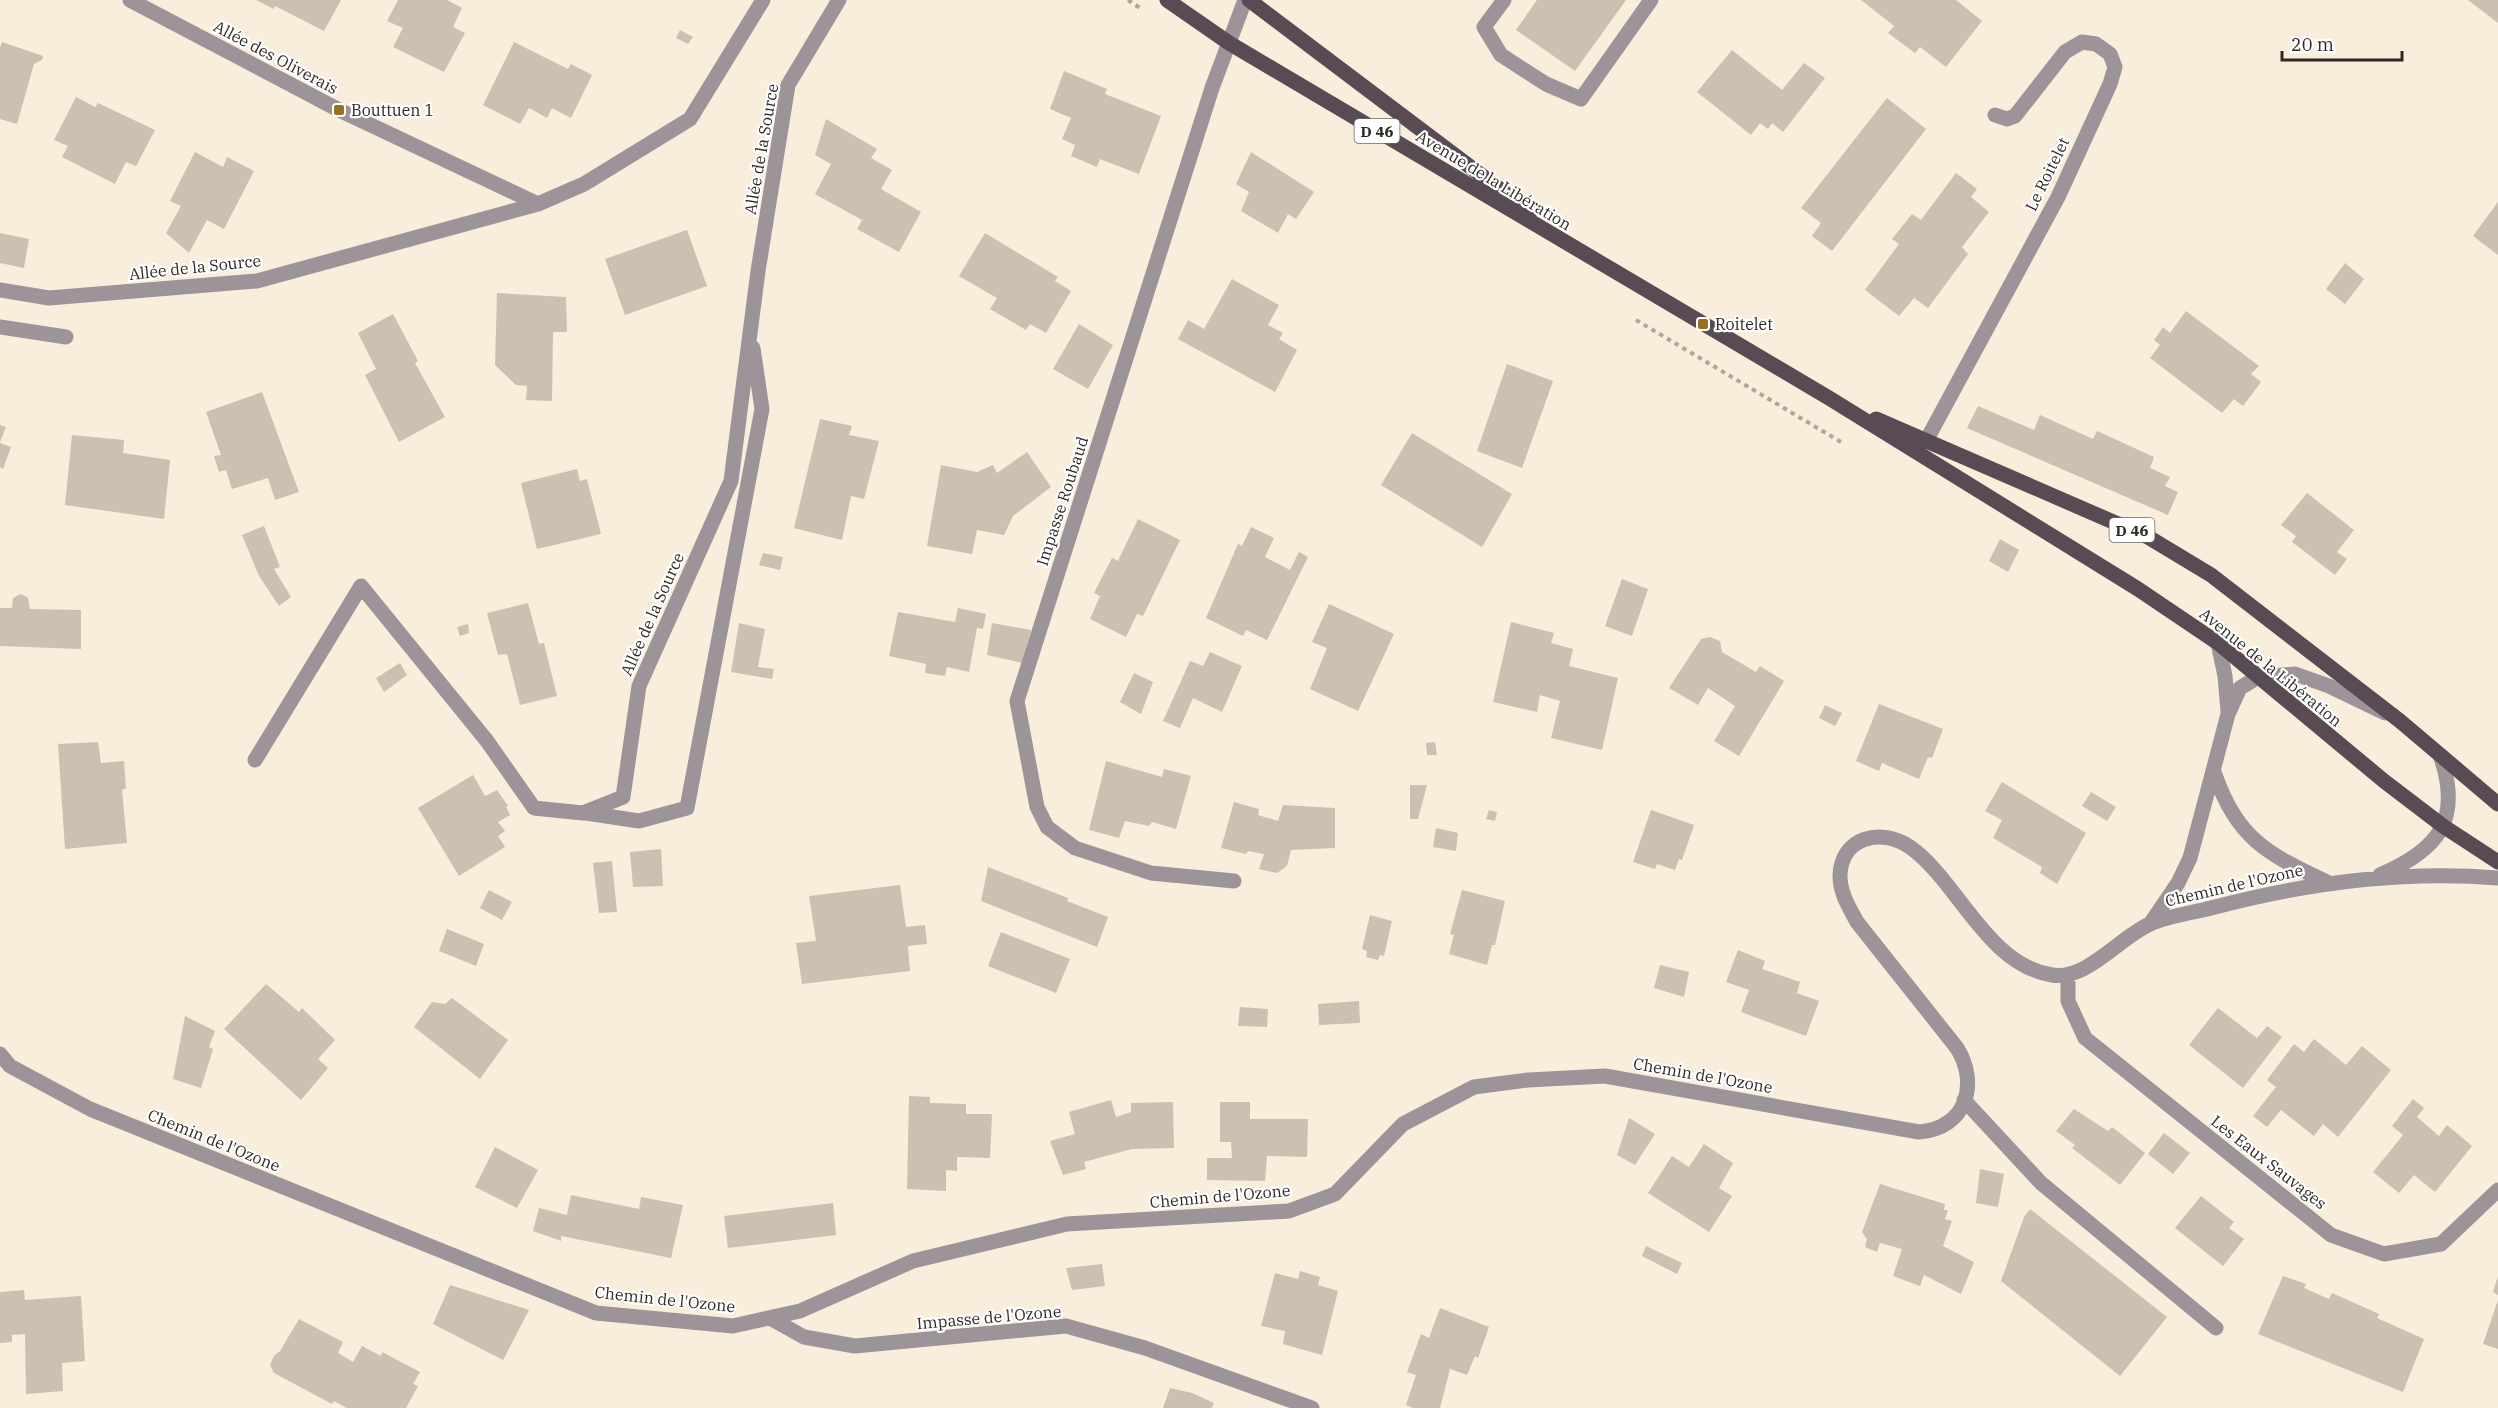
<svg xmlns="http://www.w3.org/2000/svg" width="2498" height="1408" font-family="'IBM Plex Serif',serif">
  <rect width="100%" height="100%" fill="#f9eddc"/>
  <path fill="#ccc0b0" d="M 256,0 L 341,0 L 324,31 L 275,6 L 274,9 Z
    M 398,0 L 447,0 L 462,8 L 453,27 L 465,33 L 444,72 L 393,47 L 403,28 L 387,21 Z
    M 1537,0 L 1626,0 L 1575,71 L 1516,30 Z
    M 1861,0 L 1956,0 L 1982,21 L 1946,67 L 1920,47 L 1915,53 L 1888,33 L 1894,26 Z
    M 2468,0 L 2498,0 L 2498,23 Z
    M 680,30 L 693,37 L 688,44 L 676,38 Z
    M 2,42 L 43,56 L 42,60 L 34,64 L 17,124 L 0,119 L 0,48 Z
    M 514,42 L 568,69 L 571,64 L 592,75 L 571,118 L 552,108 L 547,118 L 529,108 L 520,124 L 483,105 Z
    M 1732,50 L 1782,90 L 1804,63 L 1825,78 L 1783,132 L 1772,123 L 1768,129 L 1760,123 L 1751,135 L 1697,92 Z
    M 1064,71 L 1107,89 L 1105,94 L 1161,116 L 1139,174 L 1100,159 L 1097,167 L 1071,156 L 1075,145 L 1062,139 L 1071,118 L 1050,109 Z
    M 76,97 L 95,107 L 98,103 L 155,130 L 136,166 L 126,162 L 115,184 L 62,157 L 68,146 L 54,140 Z
    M 1887,98 L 1926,129 L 1832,251 L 1812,236 L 1821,223 L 1801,208 Z
    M 826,119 L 877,149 L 871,158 L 892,170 L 881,189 L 921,212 L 899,252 L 857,229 L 862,220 L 815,194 L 831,164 L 815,155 Z
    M 195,152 L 223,167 L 227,157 L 254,171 L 224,229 L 207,220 L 189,253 L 166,233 L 181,206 L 170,201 Z
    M 1251,152 L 1314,192 L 1296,219 L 1288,214 L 1278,233 L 1241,211 L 1249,192 L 1236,184 Z
    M 1956,173 L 1977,189 L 1971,197 L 1989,212 L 1962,247 L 1968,254 L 1928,308 L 1914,298 L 1899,316 L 1865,290 L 1899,244 L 1892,239 L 1912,214 L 1921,220 Z
    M 2498,202 L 2498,255 L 2473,236 Z
    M 687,230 L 707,286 L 625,315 L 605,259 Z
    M 0,233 L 29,239 L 24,268 L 0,263 Z
    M 985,233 L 1058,277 L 1055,281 L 1071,291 L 1046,333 L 1030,324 L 1026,330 L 990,309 L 997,298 L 959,276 Z
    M 2345,263 L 2364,279 L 2345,304 L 2326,289 Z
    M 1232,279 L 1279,305 L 1268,325 L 1283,333 L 1279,339 L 1297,350 L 1275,392 L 1178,339 L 1188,320 L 1204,329 Z
    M 497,293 L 566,297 L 567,332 L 553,332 L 552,401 L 526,400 L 527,386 L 516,385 L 495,365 Z
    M 2186,311 L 2259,366 L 2251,374 L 2261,382 L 2243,406 L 2234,399 L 2222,413 L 2150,358 L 2160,345 L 2154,340 L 2163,327 L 2170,333 Z
    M 393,314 L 418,361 L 415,363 L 445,417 L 399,442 L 365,375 L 376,369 L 358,333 Z
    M 1079,324 L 1113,345 L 1088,389 L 1053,369 Z
    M 1507,364 L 1553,381 L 1522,468 L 1477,451 Z
    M 262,392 L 299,492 L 275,500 L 268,478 L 232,489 L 226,470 L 219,472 L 214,456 L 221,455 L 206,412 Z
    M 1978,406 L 2034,430 L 2040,415 L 2093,439 L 2097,431 L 2154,457 L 2150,468 L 2170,477 L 2165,486 L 2178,492 L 2168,515 L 1967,428 Z
    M 820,419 L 852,426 L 849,435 L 879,441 L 864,499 L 851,496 L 842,540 L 794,528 Z
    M 0,425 L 6,427 L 0,442 Z
    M 1412,433 L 1512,494 L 1482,547 L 1381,485 Z
    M 72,435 L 124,440 L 123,453 L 170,460 L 164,519 L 65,505 Z
    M 0,443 L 11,447 L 3,469 L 0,467 Z
    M 1027,452 L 1051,487 L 1013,516 L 1004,535 L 977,530 L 972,554 L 927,546 L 941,465 L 977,472 L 993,465 L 997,473 Z
    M 577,469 L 580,481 L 587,479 L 601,534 L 537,549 L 521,483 Z
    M 2307,493 L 2354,530 L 2337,552 L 2347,559 L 2335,575 L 2292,542 L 2296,536 L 2281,525 Z
    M 1138,519 L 1180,540 L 1143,616 L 1137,614 L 1126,637 L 1090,619 L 1100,596 L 1094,593 L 1112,558 L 1118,561 Z
    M 264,526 L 280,567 L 274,569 L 291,597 L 279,606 L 259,576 L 242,535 Z
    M 1251,527 L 1274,538 L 1265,557 L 1290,570 L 1299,552 L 1308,557 L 1267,640 L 1246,630 L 1243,636 L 1206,618 L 1238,544 L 1242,546 Z
    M 2000,539 L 2019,550 L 2008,572 L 1989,561 Z
    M 763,553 L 783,557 L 780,570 L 759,565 Z
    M 1622,579 L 1648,589 L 1632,636 L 1605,626 Z
    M 21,594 L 28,598 L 30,609 L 81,610 L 81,649 L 0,646 L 0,608 L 12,608 L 13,598 Z
    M 528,603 L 539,644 L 544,643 L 557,696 L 520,705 L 507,654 L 498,655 L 487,613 Z
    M 1329,604 L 1394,634 L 1358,711 L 1310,689 L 1327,648 L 1312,642 Z
    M 958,608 L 986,614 L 983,629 L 977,628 L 969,672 L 947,667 L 945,676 L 925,673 L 926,664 L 889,656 L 898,612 L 955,622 Z
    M 1511,622 L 1554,633 L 1551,643 L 1573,649 L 1569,666 L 1618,678 L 1602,750 L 1551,738 L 1560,701 L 1540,695 L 1537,712 L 1493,702 Z
    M 739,623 L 765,629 L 758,667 L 774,669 L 772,679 L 731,672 Z
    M 992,623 L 1031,630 L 1022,663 L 987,655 Z
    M 468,624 L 469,633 L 460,636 L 457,627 Z
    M 1710,637 L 1720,641 L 1722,652 L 1756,672 L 1760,666 L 1784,681 L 1739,756 L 1714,741 L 1735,706 L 1708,688 L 1698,705 L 1669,688 L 1701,639 Z
    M 1210,652 L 1242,666 L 1222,712 L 1193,698 L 1180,728 L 1163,721 L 1190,661 L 1203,666 Z
    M 400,663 L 407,675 L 384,692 L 376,678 Z
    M 1134,673 L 1153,682 L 1141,714 L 1120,702 Z
    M 1879,704 L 1943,729 L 1932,758 L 1928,757 L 1919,779 L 1882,763 L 1879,771 L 1856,761 Z
    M 1825,705 L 1842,713 L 1835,726 L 1819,718 Z
    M 98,742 L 101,763 L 124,761 L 126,788 L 122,790 L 127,843 L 65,849 L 58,744 Z
    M 1435,742 L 1437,755 L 1427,755 L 1426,743 Z
    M 1106,761 L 1162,777 L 1164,769 L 1191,776 L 1176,829 L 1152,822 L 1149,826 L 1125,821 L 1119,838 L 1089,830 Z
    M 473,775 L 485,796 L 497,790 L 508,806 L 506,807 L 510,815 L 498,822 L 505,831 L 498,836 L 505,847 L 459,876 L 418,808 Z
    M 2002,782 L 2086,833 L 2057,884 L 2040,873 L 2042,867 L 1993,838 L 2002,820 L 1985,811 Z
    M 1410,785 L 1427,785 L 1418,819 L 1410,819 Z
    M 2091,792 L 2116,807 L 2107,821 L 2082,806 Z
    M 1234,802 L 1259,809 L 1258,815 L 1278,821 L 1283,805 L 1335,808 L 1335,848 L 1291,850 L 1287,866 L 1277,873 L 1259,869 L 1264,854 L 1248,851 L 1246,854 L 1221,848 Z
    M 1489,810 L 1497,812 L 1495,821 L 1486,819 Z
    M 1651,810 L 1694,825 L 1682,860 L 1679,859 L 1675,870 L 1657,864 L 1655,869 L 1633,862 Z
    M 1436,828 L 1458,833 L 1456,851 L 1433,847 Z
    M 661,849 L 663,886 L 633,887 L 630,852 Z
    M 612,861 L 617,912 L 599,913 L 593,863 Z
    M 988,867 L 1068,898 L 1067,901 L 1108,917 L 1097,947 L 981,901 Z
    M 900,885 L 906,927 L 925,925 L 927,944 L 908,946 L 910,971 L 802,984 L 796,943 L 816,941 L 809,896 Z
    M 489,890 L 512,902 L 502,920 L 480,908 Z
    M 1462,890 L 1505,901 L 1495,945 L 1492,945 L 1487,965 L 1449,954 L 1454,935 L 1450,934 Z
    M 1370,915 L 1392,921 L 1384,956 L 1380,955 L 1378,960 L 1366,957 L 1367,951 L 1362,949 Z
    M 447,929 L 484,944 L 476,966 L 439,951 Z
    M 1001,932 L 1070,959 L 1056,993 L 988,966 Z
    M 1738,950 L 1765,961 L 1762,969 L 1800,982 L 1797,993 L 1819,1001 L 1806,1036 L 1741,1012 L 1749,990 L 1726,982 Z
    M 1660,965 L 1689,972 L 1684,997 L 1654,988 Z
    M 266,984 L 299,1012 L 302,1008 L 335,1040 L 318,1059 L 328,1068 L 301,1100 L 224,1029 Z
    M 452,998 L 508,1040 L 480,1079 L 414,1027 L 432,1002 L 445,1004 Z
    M 1359,1001 L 1360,1023 L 1319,1025 L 1318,1004 Z
    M 1240,1007 L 1268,1009 L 1267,1027 L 1238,1026 Z
    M 2218,1008 L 2257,1038 L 2267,1026 L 2282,1037 L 2243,1088 L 2189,1045 Z
    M 185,1016 L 215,1031 L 209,1047 L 213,1049 L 201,1088 L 173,1079 Z
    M 2314,1039 L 2346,1065 L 2362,1046 L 2391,1070 L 2338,1137 L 2323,1124 L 2314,1136 L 2281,1110 L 2267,1127 L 2253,1116 L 2276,1087 L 2267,1080 L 2294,1044 L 2304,1052 Z
    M 909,1096 L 930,1097 L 930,1103 L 966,1104 L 966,1114 L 992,1114 L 990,1158 L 957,1157 L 957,1171 L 946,1170 L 946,1191 L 907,1189 Z
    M 2413,1099 L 2424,1108 L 2417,1117 L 2439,1136 L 2447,1125 L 2472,1146 L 2435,1192 L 2414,1175 L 2399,1193 L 2373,1172 L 2403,1135 L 2392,1126 Z
    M 1111,1100 L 1116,1117 L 1131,1112 L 1131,1103 L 1173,1102 L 1174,1148 L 1132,1149 L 1084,1162 L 1086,1169 L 1063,1175 L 1050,1141 L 1075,1134 L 1069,1112 Z
    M 1220,1102 L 1250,1102 L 1250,1119 L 1308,1119 L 1307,1157 L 1267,1156 L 1265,1181 L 1207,1180 L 1207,1158 L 1232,1158 L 1231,1142 L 1220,1142 Z
    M 2074,1109 L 2108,1131 L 2112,1127 L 2145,1153 L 2120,1185 L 2072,1148 L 2075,1145 L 2056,1131 Z
    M 1629,1118 L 1655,1134 L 1635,1165 L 1617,1155 Z
    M 2164,1133 L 2190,1153 L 2173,1174 L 2148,1154 Z
    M 1704,1144 L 1733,1163 L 1719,1188 L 1732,1196 L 1709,1232 L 1648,1193 L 1672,1156 L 1689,1167 Z
    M 495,1147 L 538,1170 L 517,1208 L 475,1187 Z
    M 1980,1169 L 2004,1174 L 1998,1207 L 1976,1203 Z
    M 1880,1184 L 1945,1204 L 1944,1210 L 1948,1210 L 1945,1219 L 1952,1221 L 1943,1246 L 1974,1262 L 1961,1294 L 1924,1275 L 1920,1286 L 1893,1276 L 1902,1249 L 1880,1243 L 1877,1252 L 1865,1247 L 1867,1239 L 1862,1232 Z
    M 571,1195 L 639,1209 L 641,1197 L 683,1205 L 671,1258 L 561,1236 L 561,1241 L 533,1231 L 539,1208 L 567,1215 Z
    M 2201,1196 L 2234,1222 L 2229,1228 L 2244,1239 L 2223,1266 L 2175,1228 Z
    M 833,1203 L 836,1235 L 728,1248 L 724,1216 Z
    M 2030,1209 L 2167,1317 L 2120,1376 L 2001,1281 L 2024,1217 Z
    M 1646,1246 L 1682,1263 L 1677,1274 L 1642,1256 Z
    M 1102,1264 L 1105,1286 L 1072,1290 L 1066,1268 Z
    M 1300,1271 L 1320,1277 L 1318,1285 L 1338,1291 L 1322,1355 L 1283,1344 L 1285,1331 L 1261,1326 L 1275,1273 L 1298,1279 Z
    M 2283,1276 L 2306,1284 L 2304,1288 L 2329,1299 L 2332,1293 L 2379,1314 L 2377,1318 L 2424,1339 L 2403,1392 L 2258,1334 Z
    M 2498,1276 L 2498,1295 L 2493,1292 Z
    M 450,1285 L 529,1310 L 503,1360 L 433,1324 Z
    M 24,1290 L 25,1300 L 81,1296 L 85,1361 L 62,1363 L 63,1391 L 26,1394 L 25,1334 L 12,1335 L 12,1342 L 0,1343 L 0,1292 Z
    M 2498,1300 L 2498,1349 L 2483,1344 Z
    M 1440,1308 L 1489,1327 L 1478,1358 L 1475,1356 L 1467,1375 L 1450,1369 L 1440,1408 L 1413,1408 L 1406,1405 L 1416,1375 L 1407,1372 L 1421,1334 L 1429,1338 Z
    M 299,1319 L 343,1342 L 338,1353 L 353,1362 L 362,1346 L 381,1356 L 382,1352 L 420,1372 L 413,1384 L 418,1386 L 406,1408 L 347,1408 L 334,1401 L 332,1404 L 274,1373 L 270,1365 L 274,1356 L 280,1351 Z
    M 1170,1388 L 1192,1393 L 1214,1403 L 1212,1408 L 1163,1408 Z"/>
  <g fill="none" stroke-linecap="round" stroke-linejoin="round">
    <path stroke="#b0a699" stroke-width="4" stroke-dasharray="4.5 4.5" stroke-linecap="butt" d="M 1128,0 L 1140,8
      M 1636,320 L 1841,442"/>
    <path stroke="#9c9499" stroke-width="15" d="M 130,0 L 339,110 L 538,204
      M 1504,0 L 1484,27 L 1501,55 L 1546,84 L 1581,99 L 1651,0
      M 0,290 L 49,298 L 257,281 L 538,204 L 584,184 L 690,119 L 763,0
      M 0,327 L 66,337
      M 1926,441 L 2058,197 L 2110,84 L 2115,67 L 2110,54 L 2096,44 L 2082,42 L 2065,52 L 2015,116 L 2007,119 L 1995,115
      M 2218,643 L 2225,676 L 2228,711
      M 255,760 L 361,586 L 487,741 L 534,808 L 583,813 L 623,797 L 639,686 L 731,481 L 758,271 L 788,85 L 839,0
      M 2214,772 C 2237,838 2265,853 2327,882
      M 586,813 L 639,821 L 687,808 L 762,409 L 753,348
      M 2380,875 C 2438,850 2463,820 2440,755
      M 1234,881 L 1151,873 L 1075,848 L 1047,827 L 1037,807 L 1017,701 L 1212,88 L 1245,0
      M 2150,924 L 2178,883 L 2190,858 L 2228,714 L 2240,688 L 2258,677 L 2295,674 L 2329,686 L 2385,713
      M 2068,976 L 2068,1001 L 2085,1038 L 2331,1235 L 2384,1254 L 2441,1244 L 2498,1190
      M 0,1054 L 10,1066 L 90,1109 L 596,1313 L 733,1326 L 800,1311 L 913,1261 L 1067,1224 L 1289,1211 L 1335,1194 L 1403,1124 L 1474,1087 L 1528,1080 L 1605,1076 L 1919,1132 C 1965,1129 1980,1085 1957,1048 L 1857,922 C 1849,907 1840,893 1840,876 C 1841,837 1881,827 1910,847 C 1958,881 1987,965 2052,975 C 2086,981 2120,937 2150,924 C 2168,916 2192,913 2211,908 C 2305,883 2401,870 2498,878
      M 1964,1100 L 2041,1183 L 2216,1328
      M 770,1318 L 804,1337 L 855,1346 L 1066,1326 L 1145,1348 L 1312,1408"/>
    <path stroke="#584b54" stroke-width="15" d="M 1167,0 L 1229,43 L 1829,398 L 2138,589 L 2218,643 L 2384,781 L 2443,826 L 2498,862
      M 1249,0 L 1530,212
      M 1876,419 L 2148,537 L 2211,575 L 2400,721 L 2498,804"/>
  </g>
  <g fill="#97731d" stroke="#fff" stroke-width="2">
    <rect x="333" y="104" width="12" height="12" rx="3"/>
    <rect x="1697" y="318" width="12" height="12" rx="3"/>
  </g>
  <g text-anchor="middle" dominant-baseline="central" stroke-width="4.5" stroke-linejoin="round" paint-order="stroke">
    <g fill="#fff" stroke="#6d6a65" stroke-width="1.5">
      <rect x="1354.5" y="119" width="45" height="24" rx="4.5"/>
      <rect x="2109.5" y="518" width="45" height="24" rx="4.5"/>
    </g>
    <g font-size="15" font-weight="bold" fill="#2e2a23">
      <text x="1377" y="131">D 46</text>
      <text x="2132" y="530">D 46</text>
    </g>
    <g font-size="16" fill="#2e2a23" stroke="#fff">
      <text transform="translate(276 57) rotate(28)">Allée des Oliverais</text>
      <text transform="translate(761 149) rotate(-80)">Allée de la Source</text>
      <text transform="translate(2047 174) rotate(-64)">Le Roitelet</text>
      <text transform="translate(1494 180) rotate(31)">Avenue de la Libération</text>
      <text transform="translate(195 267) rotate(-6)">Allée de la Source</text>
      <text transform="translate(1062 501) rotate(-72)">Impasse Roubaud</text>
      <text transform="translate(652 614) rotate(-66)">Allée de la Source</text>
      <text transform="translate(2271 667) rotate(39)">Avenue de la Libération</text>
      <text transform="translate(2234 885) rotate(-13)">Chemin de l'Ozone</text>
      <text transform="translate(1703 1075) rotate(10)">Chemin de l'Ozone</text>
      <text transform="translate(214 1140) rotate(22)">Chemin de l'Ozone</text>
      <text transform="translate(2269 1162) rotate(38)">Les Eaux Sauvages</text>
      <text transform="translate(1220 1196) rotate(-5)">Chemin de l'Ozone</text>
      <text transform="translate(665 1299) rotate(6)">Chemin de l'Ozone</text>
      <text transform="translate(989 1317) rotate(-5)">Impasse de l'Ozone</text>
    </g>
    <g font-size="16" fill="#2e2a23" stroke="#fff" text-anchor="start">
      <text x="351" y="110">Bouttuen 1</text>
      <text x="1715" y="324">Roitelet</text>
    </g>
  </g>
  <path d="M2282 51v9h120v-9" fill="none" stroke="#2e2a23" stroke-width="3"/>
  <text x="2291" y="51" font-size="18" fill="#2e2a23" stroke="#ffffff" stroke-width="4.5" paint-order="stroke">20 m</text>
</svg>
